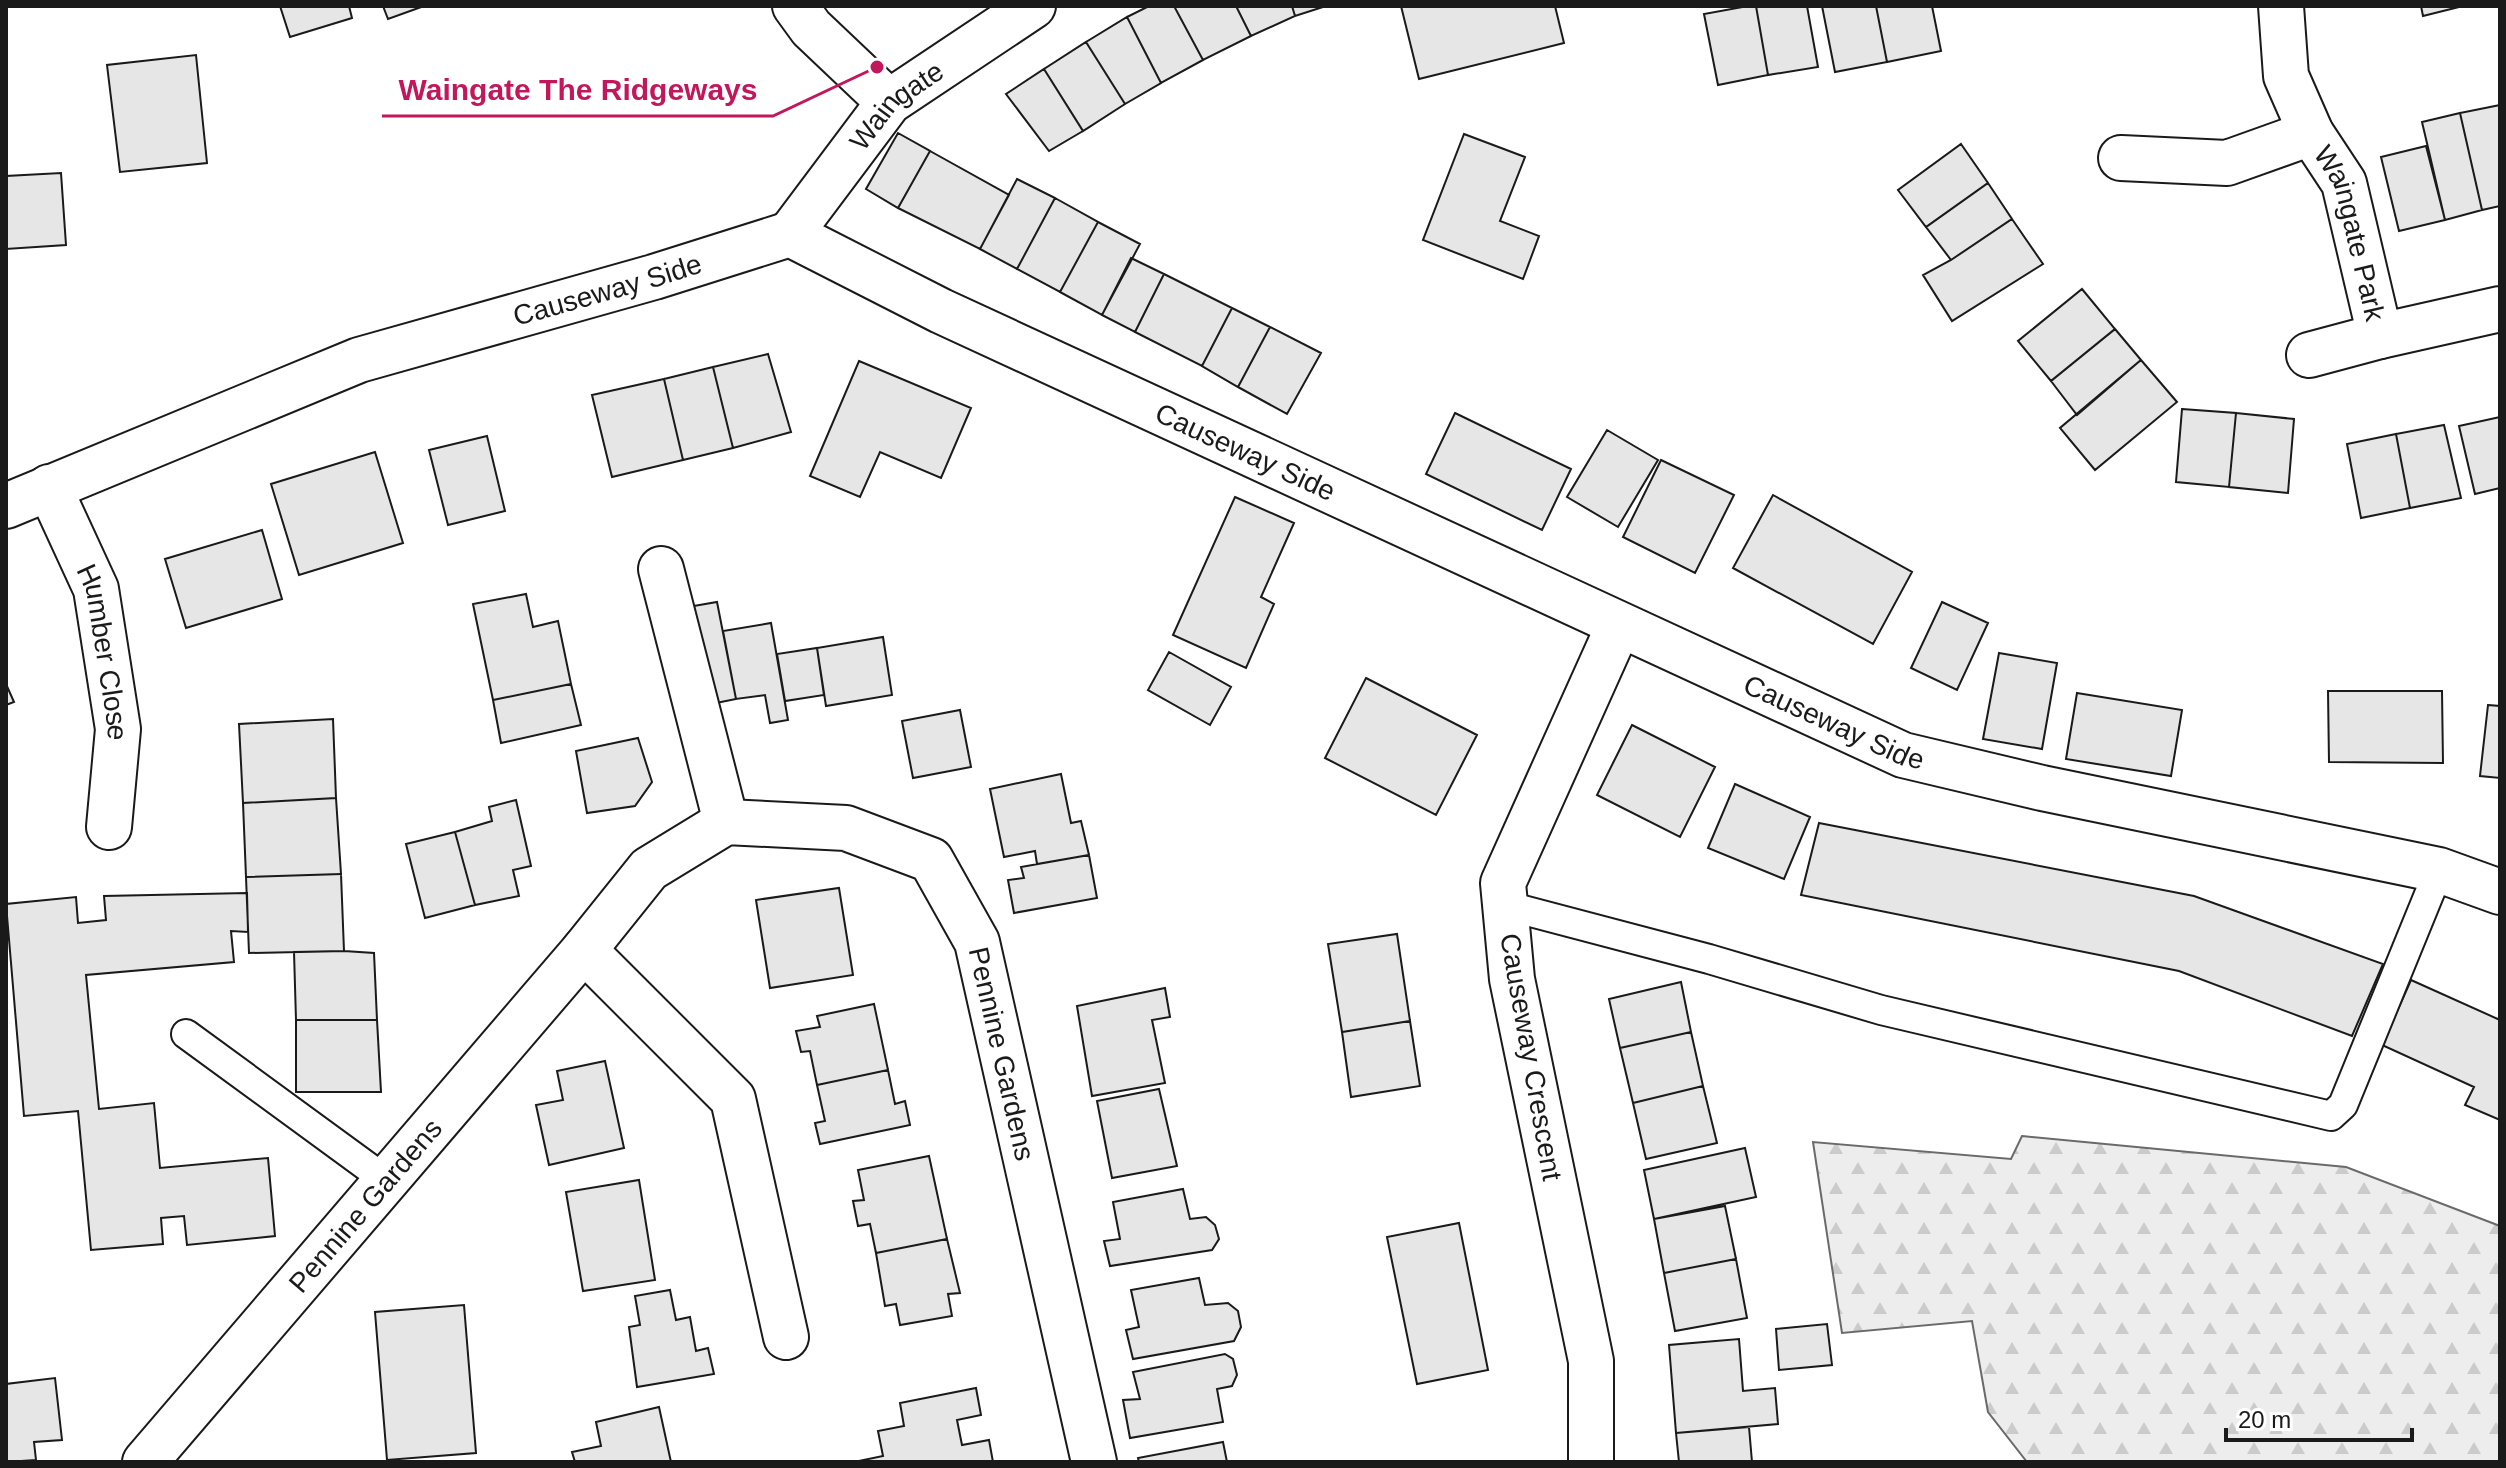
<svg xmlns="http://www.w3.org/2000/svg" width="2506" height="1468" font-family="Arial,sans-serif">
  <defs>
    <pattern id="forest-firs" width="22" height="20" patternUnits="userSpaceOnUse" patternTransform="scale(2)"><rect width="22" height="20" fill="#ededed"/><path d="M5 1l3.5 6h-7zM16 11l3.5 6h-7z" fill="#cbcbcb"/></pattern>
  </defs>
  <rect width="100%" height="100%" fill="#fff"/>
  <path fill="url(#forest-firs)" stroke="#6a6a6a" stroke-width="2" d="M 2022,1136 L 2346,1167 L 2500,1226 L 2500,1462 L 2027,1462 L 1988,1412 L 1972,1321 L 1842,1333 L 1813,1142 L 2011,1159 Z"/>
  <path fill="#e6e6e6" stroke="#1a1a1a" stroke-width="2" d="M 280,6 L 349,6 L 352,18 L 290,37 Z
    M 383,6 L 424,6 L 388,19 Z
    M 1149,6 L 1174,6 L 1203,60 L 1161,83 L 1127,17 Z
    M 1174,6 L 1236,6 L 1251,36 L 1203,60 Z
    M 1236,6 L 1292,6 L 1295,16 L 1251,36 Z
    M 1292,6 L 1326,6 L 1295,16 Z
    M 1401,6 L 1555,6 L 1564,43 L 1419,79 Z
    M 1748,6 L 1756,6 L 1768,75 L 1718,85 L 1704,14 Z
    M 1756,6 L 1807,6 L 1818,67 L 1768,75 Z
    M 1822,6 L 1876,6 L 1887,62 L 1835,72 Z
    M 1876,6 L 1932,6 L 1941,51 L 1887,62 Z
    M 2421,6 L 2463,6 L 2423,16 Z
    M 1127,17 L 1161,83 L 1125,104 L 1086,42 Z
    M 1086,42 L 1125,104 L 1083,131 L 1044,69 Z
    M 196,55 L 207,163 L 120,172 L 107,65 Z
    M 1044,69 L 1083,131 L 1049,151 L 1006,94 Z
    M 2500,105 L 2500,206 L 2482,210 L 2460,113 Z
    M 2460,113 L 2482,210 L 2445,220 L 2422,122 Z
    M 898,133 L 930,151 L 898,208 L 866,189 Z
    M 1464,134 L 1525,157 L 1500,221 L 1539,236 L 1523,279 L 1423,240 Z
    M 1961,144 L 1988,183 L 1926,227 L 1898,190 Z
    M 2426,146 L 2445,220 L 2399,231 L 2381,157 Z
    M 930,151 L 1009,195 L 980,249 L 898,208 Z
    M 61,173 L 66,245 L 6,249 L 6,176 Z
    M 1017,179 L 1055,198 L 1017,269 L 980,249 Z
    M 1988,183 L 2012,219 L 1951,260 L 1926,227 Z
    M 1055,198 L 1098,222 L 1060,292 L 1017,269 Z
    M 2012,219 L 2043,264 L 1952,321 L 1923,275 L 1951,260 Z
    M 1098,222 L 1140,244 L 1102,315 L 1060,292 Z
    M 1131,258 L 1164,274 L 1135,332 L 1102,315 Z
    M 1164,274 L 1232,308 L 1202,366 L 1135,332 Z
    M 2082,289 L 2115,329 L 2051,381 L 2018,341 Z
    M 1232,308 L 1270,327 L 1238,387 L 1202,366 Z
    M 1270,327 L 1321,353 L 1287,414 L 1238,387 Z
    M 2115,329 L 2141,360 L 2077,415 L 2051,381 Z
    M 768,354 L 791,432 L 733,448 L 713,367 Z
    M 2141,360 L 2177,402 L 2095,470 L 2060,428 Z
    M 859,361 L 971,408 L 941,478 L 880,452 L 860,497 L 810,476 Z
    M 713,367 L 733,448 L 683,460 L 664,379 Z
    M 664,379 L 683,460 L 612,477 L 592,395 Z
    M 2182,409 L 2236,413 L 2229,487 L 2176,482 Z
    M 1455,413 L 1571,469 L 1542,530 L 1426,474 Z
    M 2236,413 L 2294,419 L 2288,493 L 2229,487 Z
    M 2500,417 L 2500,488 L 2475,494 L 2459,426 Z
    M 2444,425 L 2461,498 L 2410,508 L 2396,434 Z
    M 1607,430 L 1658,460 L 1618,527 L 1567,497 Z
    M 2396,434 L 2410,508 L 2361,518 L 2347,444 Z
    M 487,436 L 505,511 L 448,525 L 429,450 Z
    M 375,452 L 403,543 L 299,575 L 271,484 Z
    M 1661,460 L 1734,495 L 1695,573 L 1623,537 Z
    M 1773,495 L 1912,572 L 1873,644 L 1733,568 Z
    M 1235,497 L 1294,523 L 1261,597 L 1274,604 L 1246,668 L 1173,635 Z
    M 262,530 L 282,599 L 186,628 L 165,559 Z
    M 526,594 L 533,627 L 558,621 L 571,684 L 493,700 L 473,604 Z
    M 717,602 L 736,699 L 701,706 L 682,608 Z
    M 1942,602 L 1988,623 L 1957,690 L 1911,668 Z
    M 771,623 L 788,720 L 770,723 L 765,695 L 736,699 L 723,631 Z
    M 883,637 L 892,695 L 826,706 L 817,648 Z
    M 817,648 L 824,695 L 785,701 L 777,654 Z
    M 1169,652 L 1231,687 L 1210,725 L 1148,690 Z
    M 1999,653 L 2057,663 L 2042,749 L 1983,739 Z
    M 1366,678 L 1477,735 L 1436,815 L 1325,758 Z
    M 6,684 L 14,702 L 6,705 Z
    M 571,684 L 581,725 L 501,743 L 493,700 Z
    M 2328,691 L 2442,691 L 2443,763 L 2329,762 Z
    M 2077,693 L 2182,710 L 2171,776 L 2066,759 Z
    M 2488,705 L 2500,706 L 2500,778 L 2480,776 Z
    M 960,710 L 971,767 L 913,778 L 902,721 Z
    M 333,719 L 336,798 L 243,803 L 239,724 Z
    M 1632,725 L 1715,767 L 1680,837 L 1597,795 Z
    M 638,738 L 652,782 L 635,806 L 587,813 L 576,751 Z
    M 1061,774 L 1071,823 L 1081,821 L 1089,855 L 1037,864 L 1035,851 L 1004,857 L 990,789 Z
    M 1735,784 L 1810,817 L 1784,879 L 1708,848 Z
    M 336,798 L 341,874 L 246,877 L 243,803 Z
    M 516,800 L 531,866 L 513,870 L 519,896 L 475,905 L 455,832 L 492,821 L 489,807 Z
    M 1819,823 L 2194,896 L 2383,964 L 2352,1036 L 2179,971 L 1801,895 Z
    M 455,832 L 475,905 L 425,918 L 406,844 Z
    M 1089,855 L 1097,898 L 1014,913 L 1008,880 L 1024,878 L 1021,867 Z
    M 341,874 L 344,951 L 249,953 L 246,877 Z
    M 839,888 L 853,975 L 770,988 L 756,900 Z
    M 247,893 L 248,932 L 231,931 L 234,962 L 86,975 L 99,1109 L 154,1103 L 160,1168 L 268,1158 L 275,1236 L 187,1245 L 184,1216 L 161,1218 L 163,1244 L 91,1250 L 78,1111 L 24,1116 L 6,904 L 76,897 L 78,923 L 106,920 L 104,896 Z
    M 1397,934 L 1410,1021 L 1342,1032 L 1328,944 Z
    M 344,951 L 374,953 L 377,1020 L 296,1020 L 294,952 Z
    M 2411,980 L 2500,1020 L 2500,1120 L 2465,1105 L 2474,1087 L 2382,1045 Z
    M 1681,982 L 1691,1032 L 1620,1048 L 1609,999 Z
    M 1165,988 L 1170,1017 L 1152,1020 L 1165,1083 L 1092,1096 L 1077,1006 Z
    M 874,1004 L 888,1070 L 817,1085 L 810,1051 L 801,1052 L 796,1031 L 820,1027 L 817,1016 Z
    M 296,1020 L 377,1020 L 381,1092 L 296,1092 Z
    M 1410,1021 L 1420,1086 L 1351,1097 L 1342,1032 Z
    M 1691,1032 L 1703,1086 L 1633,1103 L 1620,1048 Z
    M 605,1061 L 624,1148 L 549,1165 L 536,1105 L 563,1100 L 557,1071 Z
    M 888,1070 L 895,1104 L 905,1101 L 910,1125 L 820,1144 L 815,1123 L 825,1121 L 817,1085 Z
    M 1703,1086 L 1717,1143 L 1646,1159 L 1633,1103 Z
    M 1159,1089 L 1177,1166 L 1112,1178 L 1097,1101 Z
    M 1745,1148 L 1756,1197 L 1654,1219 L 1644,1170 Z
    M 929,1156 L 947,1239 L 876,1253 L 870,1224 L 858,1226 L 853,1201 L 864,1200 L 858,1170 Z
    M 639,1180 L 655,1280 L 583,1291 L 566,1192 Z
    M 1183,1189 L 1190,1219 L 1206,1217 L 1215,1225 L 1219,1239 L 1212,1250 L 1110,1266 L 1104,1241 L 1120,1239 L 1113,1202 Z
    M 1725,1206 L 1736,1259 L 1664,1273 L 1654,1219 Z
    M 1459,1223 L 1488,1370 L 1417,1384 L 1387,1237 Z
    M 947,1239 L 960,1293 L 948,1294 L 952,1316 L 900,1325 L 896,1304 L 885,1306 L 876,1253 Z
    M 1736,1259 L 1747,1318 L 1675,1331 L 1664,1273 Z
    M 1199,1278 L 1205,1305 L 1228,1303 L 1238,1311 L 1241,1327 L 1234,1341 L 1133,1359 L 1126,1330 L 1139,1327 L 1131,1290 Z
    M 670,1290 L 676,1320 L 690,1317 L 696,1351 L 708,1348 L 714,1374 L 637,1387 L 629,1327 L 640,1325 L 635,1296 Z
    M 464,1305 L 476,1453 L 387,1460 L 375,1312 Z
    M 1827,1324 L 1832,1365 L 1779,1370 L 1776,1329 Z
    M 1739,1339 L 1743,1391 L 1775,1388 L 1778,1424 L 1676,1433 L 1669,1345 Z
    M 1225,1354 L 1233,1359 L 1237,1375 L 1232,1386 L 1217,1389 L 1223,1422 L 1130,1438 L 1123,1400 L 1140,1399 L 1133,1372 Z
    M 55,1378 L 62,1440 L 34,1442 L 36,1460 L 6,1462 L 6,1384 Z
    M 976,1388 L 981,1415 L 957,1420 L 962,1445 L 989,1440 L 993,1462 L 854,1462 L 883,1456 L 878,1431 L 904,1426 L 900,1403 Z
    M 659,1407 L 671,1462 L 575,1462 L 572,1452 L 601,1446 L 596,1422 Z
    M 1749,1427 L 1752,1462 L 1679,1462 L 1676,1433 Z
    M 1223,1442 L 1227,1462 L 1139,1462 L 1138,1458 Z"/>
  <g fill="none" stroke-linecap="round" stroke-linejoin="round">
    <defs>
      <path id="service" d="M 1504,905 L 1709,959 L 1881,1010 L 2331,1116 L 2343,1105 L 2439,870
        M 186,1034 L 387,1181"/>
      <g id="minor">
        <path d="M 795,6 L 811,28 L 889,102"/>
        <path id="s1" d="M 2281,6 L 2286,76 L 2311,133 L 2344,183 L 2380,336 L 2500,309"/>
        <path d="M 2121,158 L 2227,163 L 2311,133"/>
        <path id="s2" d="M 790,234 L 889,102 L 1033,6"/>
        <path d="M 2309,355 L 2380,336"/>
        <path id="s3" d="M 49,487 L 96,589 L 118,729 L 109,827"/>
        <path d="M 661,569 L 726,822"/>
        <path d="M 584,950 L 733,1099 L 786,1337"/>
        <path id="s4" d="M 145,1462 L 584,950 L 649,869 L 726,822 L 846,828 L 931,860 L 977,942 L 1094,1462"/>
        <path d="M 1591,1462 L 1591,1361 L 1512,979 L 1503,883 L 1619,625"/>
      </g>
      <g id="tertiary">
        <path id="s5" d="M 6,506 L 359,360 L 654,277 L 790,234 L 941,311 L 1903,755 L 2042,788 L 2439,870 L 2500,892"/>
      </g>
    </defs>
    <use href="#service" stroke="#1a1a1a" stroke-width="32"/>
    <use href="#minor" stroke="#1a1a1a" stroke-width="48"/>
    <use href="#tertiary" stroke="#1a1a1a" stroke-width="48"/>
    <use href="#service" stroke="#fff" stroke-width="28"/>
    <use href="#minor" stroke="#fff" stroke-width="44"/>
    <use href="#tertiary" stroke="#fff" stroke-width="44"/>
  </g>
  <g text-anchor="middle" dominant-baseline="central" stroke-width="6" stroke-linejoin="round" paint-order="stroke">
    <g font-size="28" fill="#1a1a1a" stroke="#fff">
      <text stroke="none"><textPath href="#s2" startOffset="168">Waingate</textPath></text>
      <text stroke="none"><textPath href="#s1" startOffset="242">Waingate Park</textPath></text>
      <text stroke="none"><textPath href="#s5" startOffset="640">Causeway Side</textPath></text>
      <text stroke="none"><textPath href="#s5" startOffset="1336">Causeway Side</textPath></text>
      <text stroke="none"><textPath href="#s3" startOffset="176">Humber Close</textPath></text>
      <text stroke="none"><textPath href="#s5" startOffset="1984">Causeway Side</textPath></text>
      <text stroke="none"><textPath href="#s4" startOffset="1288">Pennine Gardens</textPath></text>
      <text transform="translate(1531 1057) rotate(80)">Causeway Crescent</text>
      <text stroke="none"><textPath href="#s4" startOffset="338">Pennine Gardens</textPath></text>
    </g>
  </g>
  <path fill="none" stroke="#c2185b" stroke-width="3" d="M877 67L773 116H382"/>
  <circle fill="#c2185b" stroke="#fff" stroke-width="3" cx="877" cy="67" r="8"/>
  <g font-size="30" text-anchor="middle" font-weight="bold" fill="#c2185b" stroke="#fff" stroke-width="6" stroke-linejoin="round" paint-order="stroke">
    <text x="578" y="100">Waingate The Ridgeways</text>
  </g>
  <rect width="2506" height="1468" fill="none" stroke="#1a1a1a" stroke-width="16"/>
  <path d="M2226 1428v12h186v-12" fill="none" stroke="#1a1a1a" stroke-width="4"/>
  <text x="2238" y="1428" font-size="24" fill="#1a1a1a" stroke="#ffffff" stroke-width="6" paint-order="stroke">20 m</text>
</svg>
